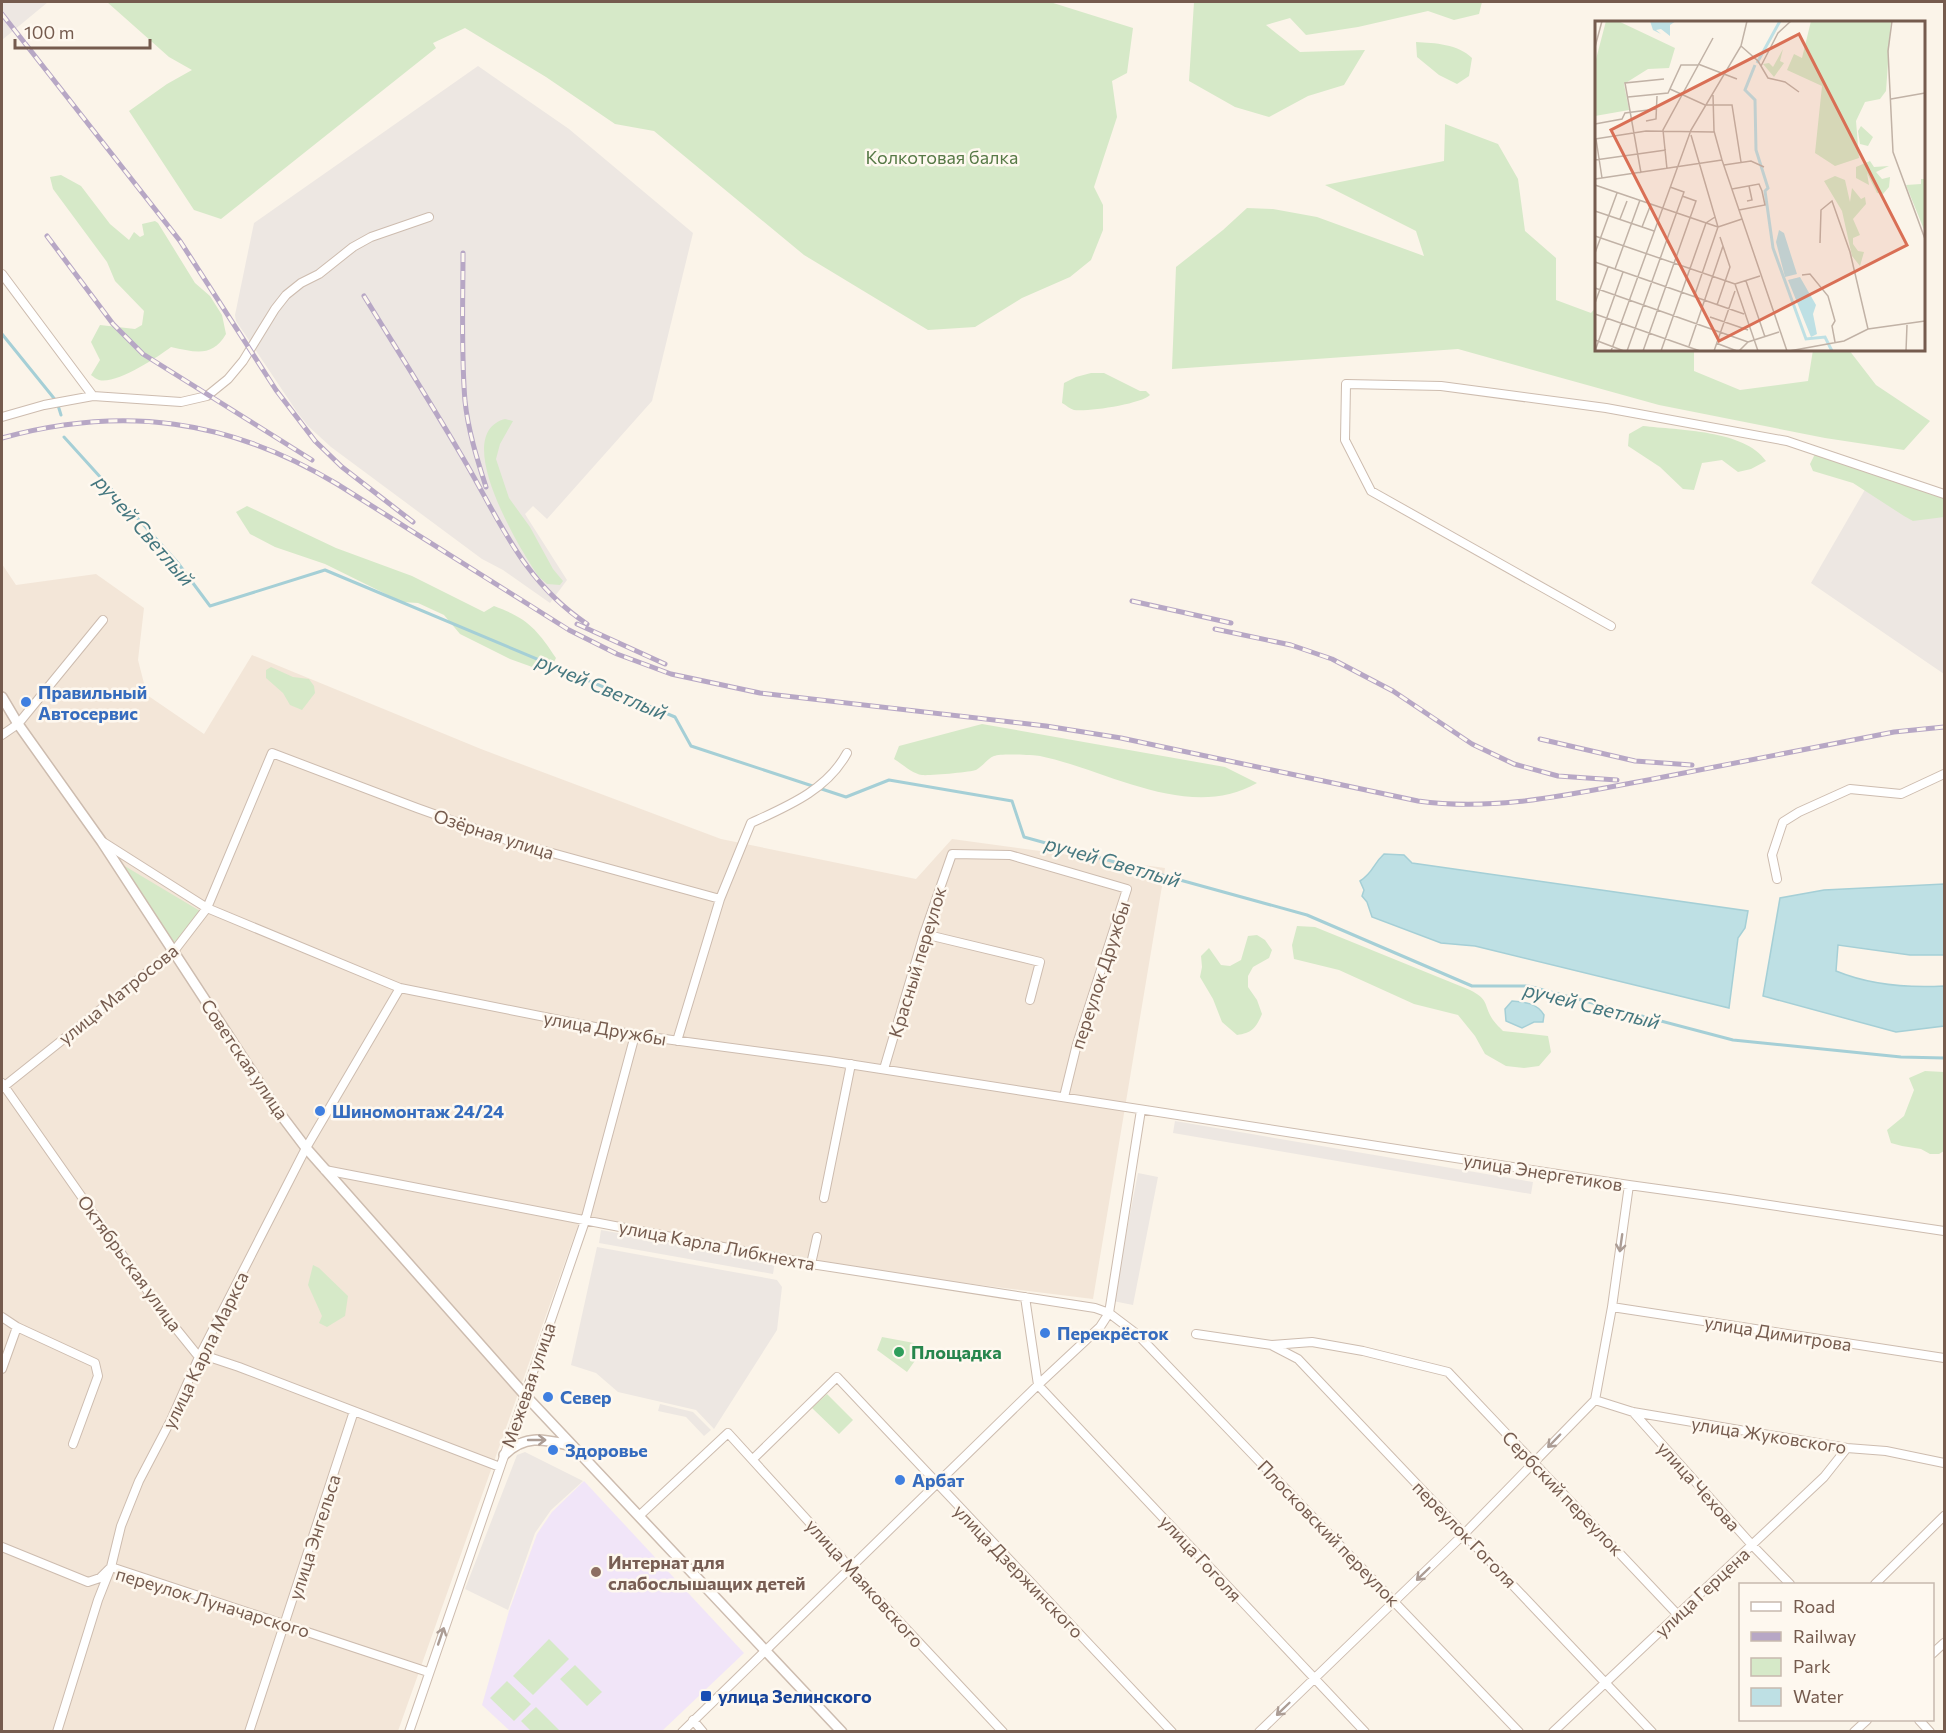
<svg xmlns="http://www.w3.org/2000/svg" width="1946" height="1733" font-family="Commissioner,sans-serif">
  <rect width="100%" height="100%" fill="#fbf4e9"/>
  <path fill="#f3e6d8" d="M 2,564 L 16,585 L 96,574 L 144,608 L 138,660 L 147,695 L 204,734 L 252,655 L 481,749 L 721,839 L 916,879 L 952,839 L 1165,868 L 1093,1299 L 811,1264 L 581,1217 L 398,1731 L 2,1731 Z"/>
  <path fill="#ede7e2" d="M 2,2 L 48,2 L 2,40 Z
    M 478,66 L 569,129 L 693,233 L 652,401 L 547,519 L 533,506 L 525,514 L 567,580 L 550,603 L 503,570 L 482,559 L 331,447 L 308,426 L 297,412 L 236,321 L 235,315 L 254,223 Z
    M 1874,474 L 1944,514 L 1944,674 L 1811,583 Z
    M 1175,1121 L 1533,1182 L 1531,1194 L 1173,1133 Z
    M 1138,1173 L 1158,1177 L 1133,1305 L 1113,1301 Z
    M 601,1230 L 775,1261 L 773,1274 L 599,1243 Z
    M 597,1247 L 777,1280 L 782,1287 L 777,1330 L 714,1429 L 696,1410 L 618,1392 L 596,1373 L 571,1365 Z
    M 660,1404 L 693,1412 L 711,1430 L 704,1436 L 686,1417 L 658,1411 Z
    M 525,1452 L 583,1481 L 551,1510 L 535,1533 L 508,1610 L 465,1589 L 517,1455 Z"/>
  <path fill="#f1e5f8" d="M 584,1481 L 744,1653 L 662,1731 L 510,1731 L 482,1705 L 509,1611 L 537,1534 L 552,1512 Z"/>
  <path fill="#d6e9c8" d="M 107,2 L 1050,2 L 1133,28 L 1127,73 L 1112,81 L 1117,117 L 1094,187 L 1103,205 L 1103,230 L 1091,260 L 1070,277 L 1022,298 L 975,327 L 928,330 L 804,255 L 654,131 L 615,124 L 546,77 L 465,28 L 433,43 L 436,48 L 221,219 L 194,210 L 129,111 L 167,84 L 192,70 L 169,57 Z
    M 1194,2 L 1482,2 L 1479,14 L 1454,20 L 1428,11 L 1358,27 L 1306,35 L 1290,18 L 1266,25 L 1300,52 L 1365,50 L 1344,85 L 1308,96 L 1269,117 L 1235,107 L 1189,81 Z
    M 1416,42 C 1435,43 1458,44 1472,58 L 1469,76 L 1457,84 L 1439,75 L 1417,57 Z
    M 1445,124 L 1498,144 L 1518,179 L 1525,231 L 1556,258 L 1556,300 L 1591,313 L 1596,307 L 1596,350 L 1694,350 L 1694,371 L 1740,390 L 1808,381 L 1813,350 L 1849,350 L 1876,385 L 1930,421 L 1904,450 L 1825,438 L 1659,405 L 1458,349 L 1172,369 L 1176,267 L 1223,230 L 1247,208 L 1273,209 L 1317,217 L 1424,256 L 1416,231 L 1325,185 L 1444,161 Z
    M 61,175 L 81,186 L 110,224 L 129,240 L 134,232 L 140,237 L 144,235 L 142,224 L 155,221 L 158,223 L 195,283 L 210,296 L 222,315 L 226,334 C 212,358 195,352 171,347 C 158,357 115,385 99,380 C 96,379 94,377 91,375 L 100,360 L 91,342 L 100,325 L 135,329 L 142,325 L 144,311 L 115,281 L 107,262 L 53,189 L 50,177 Z
    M 1091,373 L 1104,373 L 1140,391 L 1146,391 L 1150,395 C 1141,404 1088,412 1074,410 C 1070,409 1066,405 1062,403 L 1064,383 L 1076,377 Z
    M 505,419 L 513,421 L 500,444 L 496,459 L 509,498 L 530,527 L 553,569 L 563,581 L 560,585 L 547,584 L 539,577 C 521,551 449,434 505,419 Z
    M 1643,426 C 1678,430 1745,430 1766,461 L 1751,469 L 1738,472 L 1722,460 L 1702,463 L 1694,490 L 1683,489 L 1660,467 L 1628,446 L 1629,434 Z
    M 1815,454 L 1944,498 L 1944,517 L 1913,521 L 1904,516 L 1853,483 L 1813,471 L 1810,464 Z
    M 247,506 L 336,548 L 412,576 L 484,612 L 494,606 C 527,618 537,629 556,658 L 550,670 L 535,668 L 510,659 L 460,634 L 444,615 L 418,603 L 402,602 L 325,564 L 275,547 L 250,534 L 236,512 Z
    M 271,667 L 293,677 L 309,679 L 314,686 L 315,693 L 302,710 L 290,705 L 283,693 L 266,678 L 266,670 Z
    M 982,724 L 1225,767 L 1257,783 C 1189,822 1108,770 1040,756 C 1032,755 1001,753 994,756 C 988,758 983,766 976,770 C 971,772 928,776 922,775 C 913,774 902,764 894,759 L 899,746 Z
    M 123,865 L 200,911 L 175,944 Z
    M 1297,926 L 1315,927 L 1470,990 C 1490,1000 1483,1005 1493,1020 C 1496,1024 1500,1028 1503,1031 L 1548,1036 L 1551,1052 L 1539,1066 L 1524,1068 L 1506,1066 L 1485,1054 L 1475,1036 L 1458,1015 L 1414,1004 L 1339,970 L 1294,959 L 1292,945 Z
    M 1257,935 L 1265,940 L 1272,950 L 1269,958 L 1253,967 L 1248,976 L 1248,987 L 1257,1000 L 1262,1014 C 1256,1028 1252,1033 1237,1035 L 1222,1022 L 1213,999 L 1200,977 L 1202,967 L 1201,956 L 1209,948 L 1221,965 L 1230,966 L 1241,960 L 1248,936 Z
    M 1925,1071 L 1944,1072 L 1944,1151 L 1939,1154 L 1930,1154 L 1921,1149 L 1902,1146 L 1891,1143 L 1887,1130 L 1904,1116 L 1914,1090 L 1909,1078 Z
    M 313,1265 L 319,1268 L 348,1296 L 345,1316 L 327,1327 L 319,1323 L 322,1316 L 308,1285 Z
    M 882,1337 L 914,1343 L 919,1355 L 907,1372 L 877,1350 Z
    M 827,1394 L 853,1420 L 839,1434 L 812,1408 Z
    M 549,1639 L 569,1659 L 533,1695 L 513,1676 Z
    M 575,1665 L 602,1692 L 587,1706 L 560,1679 Z
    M 507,1681 L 531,1704 L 514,1721 L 490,1698 Z
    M 536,1707 L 560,1731 L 531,1731 L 521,1721 Z"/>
  <path fill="#bee0e4" stroke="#a5cfd6" stroke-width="1.5" d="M 1384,854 L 1404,855 L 1412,863 L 1748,911 L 1745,928 L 1738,938 L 1729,1008 L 1475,946 L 1441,943 L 1372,917 L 1367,902 L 1362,896 L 1364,890 L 1360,881 C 1374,872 1372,865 1384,854 Z
    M 1944,884 L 1944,955 L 1910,955 L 1838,945 L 1836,971 C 1870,985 1908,988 1944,986 L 1944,1026 L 1896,1032 L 1763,996 L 1780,898 L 1824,890 Z
    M 1512,1001 C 1525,1002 1537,1003 1544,1015 L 1543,1022 L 1534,1022 L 1522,1028 L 1506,1021 L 1505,1009 Z"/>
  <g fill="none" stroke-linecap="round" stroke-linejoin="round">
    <path stroke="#a5cfd6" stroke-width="3" d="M 2,334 L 57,402 L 61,415
      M 64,437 L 178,563 L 210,606 L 325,570 L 675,717 L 691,746 L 846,797 L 889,780 L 1012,801 L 1024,837 L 1307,915 L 1472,986 L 1528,986 L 1733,1040 L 1901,1057 L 1944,1058"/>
    <defs>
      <path id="minor" d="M 2,274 L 93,396
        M 2,417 L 44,405 L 93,396 L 181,402 L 207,396 L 228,379 L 243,361 L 275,309 L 286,295 L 301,283 L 319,274 L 353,247 L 371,237 L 429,217
        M 1611,626 L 1371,491 L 1345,440 L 1346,384 L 1441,386 L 1606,408 L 1787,441 L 1944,494
        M 2,735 L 18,724 L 103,620
        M 103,842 L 207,908 L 400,988 L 635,1035 L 829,1061 L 1629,1185 L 1723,1198 L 1944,1231
        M 1777,879 L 1772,855 L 1783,822 L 1799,812 L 1850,789 L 1901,794 L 1944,774
        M 924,934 L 1040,962 L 1030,1000
        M 677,1041 L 720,899 L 751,823 C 788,806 827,790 847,753
        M 884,1069 L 924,934 L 952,854 L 1010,855 L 1127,889 L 1077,1044 L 1064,1097
        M 2,1083 L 161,1310 L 199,1357 L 212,1358 L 239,1367 L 500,1467
        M 2,1088 L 174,951 L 207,908 L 272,753 L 417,808 L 512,842 L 720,899
        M 325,1170 L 811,1264 L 1095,1308 L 1109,1313 L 1138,1335 L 1519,1732
        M 824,1198 L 851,1064
        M 811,1264 L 817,1237
        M 1025,1297 L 1038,1385 L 1365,1732
        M 1612,1307 L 1944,1358
        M 2,1317 L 17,1327 L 95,1363 L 98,1376 L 73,1444
        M 1196,1334 L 1272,1345 L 1312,1342 L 1363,1351 L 1448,1372 L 1677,1614
        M 1273,1346 L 1298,1359 L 1652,1732
        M 2,1369 L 17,1327
        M 1595,1400 L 1633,1412 L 1847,1448 L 1886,1451 L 1944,1463
        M 1595,1400 L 1612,1307 L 1629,1185
        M 1633,1412 L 1752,1545 L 1790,1584
        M 753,1459 L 837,1377 L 1172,1732
        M 639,1516 L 728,1433 L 840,1556 L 849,1568 L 1003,1732
        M 2,1547 L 88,1582 L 100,1578 L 111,1567 L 428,1672
        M 1875,1584 L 1944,1516
        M 1932,1654 L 1944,1643
        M 693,1720 L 703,1732
        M 1919,1720 L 1930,1732
        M 57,1732 L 98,1600 L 111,1567 L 121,1526 L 139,1481 L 171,1420 L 199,1357 L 306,1148 L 400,988
        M 249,1732 L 354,1411
        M 409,1732 L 585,1221 L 635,1035
        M 682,1732 L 1041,1382 L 1100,1327 L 1109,1313 L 1141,1110
        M 1259,1732 L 1465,1533 L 1595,1400
        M 1553,1732 L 1824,1477 L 1847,1448
        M 1854,1732 L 1867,1720"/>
      <path id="tertiary" d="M 2,697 L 18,724 L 102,842 L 275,1107 L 306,1148 L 524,1394 L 842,1732
        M 504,1455 C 526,1433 546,1440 573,1446"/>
    </defs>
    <use href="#minor" stroke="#cdbcaf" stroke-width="10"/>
    <use href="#tertiary" stroke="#cdbcaf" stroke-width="12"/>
    <use href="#minor" stroke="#fff" stroke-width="8"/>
    <use href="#tertiary" stroke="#fff" stroke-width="9"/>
    <defs>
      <path id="rail" d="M 2,14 L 180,241 L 276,390 L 315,441 L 342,467 L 413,522
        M 47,236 L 113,324 L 143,354 L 312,460
        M 463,253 C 463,302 461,352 465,401 C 468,430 477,459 486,487
        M 364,296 C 396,348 429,400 460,453 C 499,518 521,580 587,624
        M 2,438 C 123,405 229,419 337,484 L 569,630 L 617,654 L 671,674 L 760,693 L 1046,726 L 1121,738 L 1418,801 C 1496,812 1571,794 1648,780 C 1730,764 1812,748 1894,732 L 1944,727
        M 1132,601 L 1231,623
        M 577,624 L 665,664
        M 1215,629 L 1291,645 L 1332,659 L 1393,691 L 1472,744 L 1514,764 L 1558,776 L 1617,780
        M 1540,739 L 1635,761 L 1692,765"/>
    </defs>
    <use href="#rail" stroke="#b7a7c5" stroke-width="5"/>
    <use href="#rail" stroke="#fef8ef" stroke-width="3" stroke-dasharray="9" stroke-linecap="butt"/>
  </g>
  <defs><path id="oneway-shaft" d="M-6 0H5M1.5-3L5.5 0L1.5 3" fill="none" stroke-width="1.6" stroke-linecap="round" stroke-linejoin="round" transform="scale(1.5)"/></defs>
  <g stroke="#ac9d95">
    <use href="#oneway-shaft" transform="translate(1621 1243) rotate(98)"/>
    <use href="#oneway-shaft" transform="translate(537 1440)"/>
    <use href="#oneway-shaft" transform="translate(1554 1441) rotate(134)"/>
    <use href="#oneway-shaft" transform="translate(1423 1574) rotate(136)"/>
    <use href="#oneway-shaft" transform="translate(441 1636) rotate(-71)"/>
    <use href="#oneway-shaft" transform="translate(1283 1709) rotate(136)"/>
  </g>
  <g fill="#3f7fe0" stroke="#fef8ef" stroke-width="2">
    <circle cx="26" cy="702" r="6"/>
    <circle cx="320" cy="1111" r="6"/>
    <circle cx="1045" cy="1333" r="6"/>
    <circle cx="548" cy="1397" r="6"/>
    <circle cx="553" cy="1450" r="6"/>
    <circle cx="900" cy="1480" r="6"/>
  </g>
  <circle fill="#2e9e5b" stroke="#fef8ef" stroke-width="2" cx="899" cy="1352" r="6"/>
  <circle fill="#8d6e63" stroke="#fef8ef" stroke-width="2" cx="596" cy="1572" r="6"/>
  <rect fill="#1a4fb4" stroke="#fef8ef" stroke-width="2" x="700" y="1690" width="12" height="12" rx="3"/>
  <g text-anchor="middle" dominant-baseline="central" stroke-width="5" stroke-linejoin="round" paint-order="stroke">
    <g font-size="18" fill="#567946" stroke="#fef8ef">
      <text x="942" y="157">Колкотовая балка</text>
    </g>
    <g font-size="18" font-weight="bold" fill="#366cbe" stroke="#fef8ef" text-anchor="start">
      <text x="38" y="692">Правильный<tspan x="38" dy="21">Автосервис</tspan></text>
      <text x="332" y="1111">Шиномонтаж 24/24</text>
      <text x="1057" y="1333">Перекрёсток</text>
      <text x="560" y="1397">Север</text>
      <text x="565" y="1450">Здоровье</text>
      <text x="912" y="1480">Арбат</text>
    </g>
    <g font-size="18" fill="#755b4e" stroke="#fef8ef">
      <text transform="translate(494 834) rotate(18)">Озёрная улица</text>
      <text transform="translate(917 962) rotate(-73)">Красный переулок</text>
      <text transform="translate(1100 975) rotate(-72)">переулок Дружбы</text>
      <text transform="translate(118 994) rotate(-39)">улица Матросова</text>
      <text transform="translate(605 1028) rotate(10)">улица Дружбы</text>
      <text transform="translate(245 1059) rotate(56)">Советская улица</text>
      <text transform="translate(1543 1172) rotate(9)">улица Энергетиков</text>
      <text transform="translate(717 1245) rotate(11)">улица Карла Либкнехта</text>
      <text transform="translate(130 1263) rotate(54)">Октябрьская улица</text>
      <text transform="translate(1778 1333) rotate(9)">улица Димитрова</text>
      <text transform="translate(205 1350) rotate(-64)">улица Карла Маркса</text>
      <text transform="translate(528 1385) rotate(-71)">Межевая улица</text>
      <text transform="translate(1769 1435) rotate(9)">улица Жуковского</text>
      <text transform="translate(1699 1486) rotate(48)">улица Чехова</text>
      <text transform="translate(1563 1493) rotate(46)">Сербский переулок</text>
      <text transform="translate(1329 1533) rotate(46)">Плосковский переулок</text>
      <text transform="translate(1465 1534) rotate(46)">переулок Гоголя</text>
      <text transform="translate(314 1537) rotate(-72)">улица Энгельса</text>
      <text transform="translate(1201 1558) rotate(47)">улица Гоголя</text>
      <text transform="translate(1019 1571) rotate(46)">улица Дзержинского</text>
      <text transform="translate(865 1583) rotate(48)">улица Маяковского</text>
      <text transform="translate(1702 1592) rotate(-43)">улица Герцена</text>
      <text transform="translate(213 1602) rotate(17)">переулок Луначарского</text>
    </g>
    <g font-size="18" font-weight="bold" fill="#27864d" stroke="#fef8ef" text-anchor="start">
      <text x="911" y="1352">Площадка</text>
    </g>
    <g font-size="18" font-weight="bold" fill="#785e54" stroke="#fef8ef" text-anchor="start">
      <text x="608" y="1562">Интернат для<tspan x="608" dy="21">слабослышащих детей</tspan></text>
    </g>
    <g font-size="18" font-weight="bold" fill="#164399" stroke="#fef8ef" text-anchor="start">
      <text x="718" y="1696">улица Зелинского</text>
    </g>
    <g font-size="20" font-style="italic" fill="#45777f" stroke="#fef8ef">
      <text transform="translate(145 530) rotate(49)">ручей Светлый</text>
      <text transform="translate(602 686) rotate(23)">ручей Светлый</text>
      <text transform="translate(1113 861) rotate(16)">ручей Светлый</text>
      <text transform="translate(1592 1005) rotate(14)">ручей Светлый</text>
    </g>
  </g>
  <g transform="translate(1595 21)">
    <rect width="330" height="330" fill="#fbf4e9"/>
    <path d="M 11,0 L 23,0 L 80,27 L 74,47 L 53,48 L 29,63 L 34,89 L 0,95 L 0,42 ZM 216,0 L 296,0 L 291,70 L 285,78 L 270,81 L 261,100 L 264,137 L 240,145 L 220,132 L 227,65 L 192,49 L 199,33 L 207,37 ZM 188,28 L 185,40 L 189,42 L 179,56 L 168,43 L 174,42 L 178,46 ZM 266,105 L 278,116 L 273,125 L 265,123 L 263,110 ZM 275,140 L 279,146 L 294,145 L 281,151 L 287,158 L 295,156 L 294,166 L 288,173 L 282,172 L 272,152 L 274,164 L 261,157 L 261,146 ZM 240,155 L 250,159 L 255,181 L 257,167 L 266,178 L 270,176 L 271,183 L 258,198 L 265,214 L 258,217 L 258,223 L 263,230 L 269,231 L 265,245 L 257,235 L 247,190 L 229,160 ZM 326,158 L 330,158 L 330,211 L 311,164 L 326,163 Z" fill="#d6e9c8"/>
    <path d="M 55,0 L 68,1 L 81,0 L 75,4 L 75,15 L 66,8 L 61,9 L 66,13 L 58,9 ZM 184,209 L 189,212 L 202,253 L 190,256 L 181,221 ZM 205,256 L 221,284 L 218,293 L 222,313 L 216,316 L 193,259 Z" fill="#bee0e4"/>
    <path fill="none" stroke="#bee0e4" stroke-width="3" d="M 162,42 L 185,0M 160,44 L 150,69 L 160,79 L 161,129 L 173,167 L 170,170 L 178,227 L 211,318 L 230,316 L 237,330"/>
    <path fill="none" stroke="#c1b2a6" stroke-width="1.5" d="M 297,0 L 293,30 L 298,131 L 330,218M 146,25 L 163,40 L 173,57 L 190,61 L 204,71M 0,26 L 7,0M 103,43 L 142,58M 166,45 L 183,12 L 196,0M 75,68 L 110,84 L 137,84 L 146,141M 118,74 L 119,110 L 127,139 L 192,330M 33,76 L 73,72 L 86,44 L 103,44M 296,78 L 330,72M 51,100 L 61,98 L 62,75M 0,103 L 27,98 L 30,92 L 61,88M 96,114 L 123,206 L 99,276M 0,118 L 51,110 L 119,111M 1,118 L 7,157M 0,139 L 71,129M 129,144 L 156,140 L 169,146M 72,148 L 68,109 L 118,17M 46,152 L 30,62 L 69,58M 0,158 L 127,139M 0,164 L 123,206M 137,168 L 164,163 L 167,170 L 170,184 L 144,189M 152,180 L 157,179 L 154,165M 0,190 L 59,210M 25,198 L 32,180M 47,206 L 56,183M 123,206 L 147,198M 0,215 L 140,263M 225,222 L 226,189 L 237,180 L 255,231 L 273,308M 0,232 L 22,172M 0,241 L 149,293M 20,248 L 45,179M 207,254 L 215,253 L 233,275 L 240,300 L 237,305 L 240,321M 151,260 L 170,316M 140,263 L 163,330M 140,263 L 165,255M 0,267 L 153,321M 0,282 L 13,246M 122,284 L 135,246 L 125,216M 0,293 L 105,330M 115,296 L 153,309M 0,319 L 29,330M 121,322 L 142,330M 94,325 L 128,225M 0,330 L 28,251M 16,330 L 96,109 L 146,25 L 152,0M 32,330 L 89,171 L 75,166M 48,330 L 101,180 L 87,175M 66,330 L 111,202 L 120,196M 119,330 L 140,270M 144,330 L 153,321 L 184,311M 194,330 L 249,320 L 273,308 L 330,300M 311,330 L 312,304"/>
    <path fill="#d96f55" fill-opacity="0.15" stroke="#d96f55" stroke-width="3" d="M 204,13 L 312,224 L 124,320 L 16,109 Z"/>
    <rect width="330" height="330" fill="none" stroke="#755b4e" stroke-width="3"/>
  </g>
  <rect width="1946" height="1733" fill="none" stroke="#755b4e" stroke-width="6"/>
  <rect x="1739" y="1583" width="195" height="138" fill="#fef8ef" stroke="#c7b9af" stroke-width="1.5"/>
  <rect x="1751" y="1602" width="30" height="9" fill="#ffffff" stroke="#c7b9af" stroke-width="1.5"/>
  <text x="1793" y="1613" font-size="18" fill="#755b4e">Road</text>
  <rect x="1751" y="1632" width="30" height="9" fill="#b7a7c5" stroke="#c7b9af" stroke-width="1.5"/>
  <text x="1793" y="1643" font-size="18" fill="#755b4e">Railway</text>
  <rect x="1751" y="1658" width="30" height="18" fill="#d6e9c8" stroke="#c7b9af" stroke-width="1.5"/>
  <text x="1793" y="1673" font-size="18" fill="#755b4e">Park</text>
  <rect x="1751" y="1688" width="30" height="18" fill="#bee0e4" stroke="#c7b9af" stroke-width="1.5"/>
  <text x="1793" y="1703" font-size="18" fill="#755b4e">Water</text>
  <path d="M15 39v9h135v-9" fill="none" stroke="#755b4e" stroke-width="3"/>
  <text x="24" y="39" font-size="18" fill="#755b4e" stroke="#fef8ef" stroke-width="4.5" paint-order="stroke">100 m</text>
</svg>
